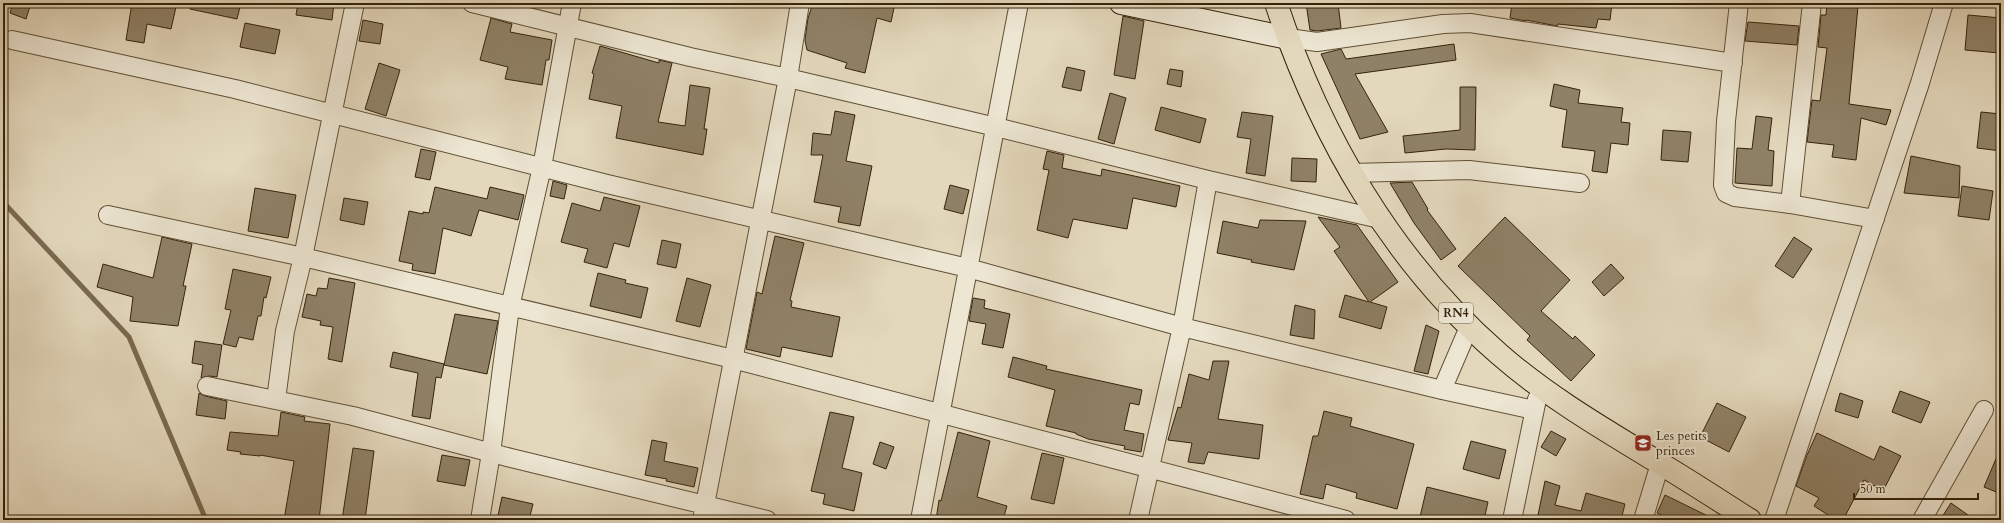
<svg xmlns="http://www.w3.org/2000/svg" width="2004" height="523" font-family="Cardo,serif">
  <rect width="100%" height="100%" fill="#e3d8bc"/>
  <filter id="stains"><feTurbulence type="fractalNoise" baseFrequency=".005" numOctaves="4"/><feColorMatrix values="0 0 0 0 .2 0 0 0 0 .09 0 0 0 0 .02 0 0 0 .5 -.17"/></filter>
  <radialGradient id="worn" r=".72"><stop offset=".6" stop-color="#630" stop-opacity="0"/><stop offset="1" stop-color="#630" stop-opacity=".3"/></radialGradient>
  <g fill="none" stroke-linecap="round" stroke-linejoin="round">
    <path stroke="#7a6a50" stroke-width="5" d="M 3,202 L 129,337 L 206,520"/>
  </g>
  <path fill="#8f8167" stroke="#34230a" d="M 13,3 L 31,3 L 26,19 L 10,13 Z
    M 132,3 L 157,3 L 176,7 L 171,29 L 147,24 L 144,43 L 126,40 Z
    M 190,3 L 241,3 L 237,19 L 190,9 Z
    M 298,3 L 334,3 L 332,20 L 296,15 Z
    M 813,3 L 895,3 L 891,22 L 877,18 L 865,73 L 845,68 L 847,63 L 807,50 L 805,40 L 808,18 Z
    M 1306,3 L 1338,3 L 1341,28 L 1317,31 L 1310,30 Z
    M 1512,3 L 1612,3 L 1610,20 L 1598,19 L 1596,28 L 1558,24 L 1557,26 L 1526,20 L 1526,21 L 1510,18 Z
    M 1827,3 L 1858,6 L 1849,104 L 1891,110 L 1886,125 L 1861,118 L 1856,160 L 1832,157 L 1834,145 L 1807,142 L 1812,100 L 1820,101 L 1827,48 L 1818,47 L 1821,15 L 1826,15 Z
    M 1968,15 L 2001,18 L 2000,53 L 1965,50 Z
    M 1123,16 L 1144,21 L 1135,79 L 1114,75 Z
    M 491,18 L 512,24 L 510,32 L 552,40 L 549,60 L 546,60 L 542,85 L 505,79 L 508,67 L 480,60 Z
    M 363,20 L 383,24 L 380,44 L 359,41 Z
    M 1748,22 L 1799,26 L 1797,45 L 1745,41 Z
    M 245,23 L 280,30 L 275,54 L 240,47 Z
    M 1454,44 L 1456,60 L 1355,74 L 1388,132 L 1360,139 L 1321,54 L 1341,49 L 1346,59 Z
    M 600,46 L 659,63 L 659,60 L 672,63 L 658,122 L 685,126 L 690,85 L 710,88 L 704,129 L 707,129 L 703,155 L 616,138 L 622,106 L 589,99 L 594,74 L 592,73 Z
    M 379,63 L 400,70 L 386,116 L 365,109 Z
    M 1067,67 L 1085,71 L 1081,91 L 1062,87 Z
    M 1170,69 L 1183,71 L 1181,87 L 1167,84 Z
    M 1554,84 L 1580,90 L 1578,103 L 1623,108 L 1621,122 L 1630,123 L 1628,145 L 1611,143 L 1607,173 L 1592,171 L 1595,151 L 1562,147 L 1567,110 L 1550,106 Z
    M 1460,87 L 1476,87 L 1475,150 L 1446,149 L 1405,153 L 1403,136 L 1460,130 Z
    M 1110,93 L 1126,98 L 1114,144 L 1098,139 Z
    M 1161,107 L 1206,119 L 1200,143 L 1155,130 Z
    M 835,111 L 855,115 L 846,161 L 872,166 L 860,226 L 838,222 L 841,207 L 814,202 L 823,155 L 811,155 L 813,133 L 831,135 Z
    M 1242,112 L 1273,116 L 1265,176 L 1246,173 L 1251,139 L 1237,137 Z
    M 1981,112 L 2001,114 L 2001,151 L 1977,148 Z
    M 1756,116 L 1772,118 L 1768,150 L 1774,151 L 1772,186 L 1735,183 L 1737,148 L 1752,149 Z
    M 1663,130 L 1691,132 L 1688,162 L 1661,160 Z
    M 421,149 L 436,152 L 430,180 L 415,177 Z
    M 1047,151 L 1064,155 L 1062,168 L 1101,176 L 1102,169 L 1180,186 L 1176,207 L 1133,198 L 1127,229 L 1073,219 L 1068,238 L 1037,230 L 1049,170 L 1043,169 Z
    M 1911,156 L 1960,166 L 1959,198 L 1904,193 Z
    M 1292,158 L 1317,159 L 1316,182 L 1291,181 Z
    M 553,181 L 567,185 L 564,199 L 550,196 Z
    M 1412,182 L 1428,209 L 1427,210 L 1456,249 L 1441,260 L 1414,223 L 1390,183 Z
    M 950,185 L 969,190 L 963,214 L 944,209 Z
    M 1962,186 L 1993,191 L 1989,220 L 1958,216 Z
    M 435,187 L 487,199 L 490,187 L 524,195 L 518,220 L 479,210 L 471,236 L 443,228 L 435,274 L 412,270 L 413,264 L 399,261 L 409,211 L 423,214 L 423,212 L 429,213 Z
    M 255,188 L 296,195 L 288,238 L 248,231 Z
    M 604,197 L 640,206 L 629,247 L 614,243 L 607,268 L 584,262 L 588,249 L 561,242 L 572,203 L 600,211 Z
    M 344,198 L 368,202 L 364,225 L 340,220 Z
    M 1318,217 L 1357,225 L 1398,282 L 1370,302 L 1387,307 L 1381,329 L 1339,317 L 1345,295 L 1369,302 L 1334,251 L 1340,247 Z
    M 1505,217 L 1570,280 L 1541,311 L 1573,339 L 1575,336 L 1595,355 L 1571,381 L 1527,340 L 1530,336 L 1458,266 Z
    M 1260,220 L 1306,221 L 1294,270 L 1251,262 L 1252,260 L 1217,253 L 1223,221 L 1258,228 Z
    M 775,236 L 804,243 L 790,300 L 792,301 L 791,307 L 840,317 L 832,357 L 782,347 L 780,357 L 746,349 L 757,292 L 762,294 Z
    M 162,237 L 192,244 L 183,286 L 186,286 L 178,326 L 130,321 L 133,297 L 97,287 L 103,264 L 153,278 Z
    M 1794,237 L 1812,249 L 1793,278 L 1775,266 Z
    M 662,240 L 681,244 L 676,268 L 657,264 Z
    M 1611,264 L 1624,278 L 1604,296 L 1592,282 Z
    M 233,269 L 271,277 L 266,298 L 264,297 L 261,316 L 258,316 L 253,340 L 239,337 L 236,347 L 223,344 L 231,310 L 225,309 Z
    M 598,273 L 626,280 L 625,283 L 648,288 L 641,318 L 590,306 Z
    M 329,278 L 355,283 L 342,362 L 328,359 L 333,327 L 320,325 L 321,321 L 302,317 L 307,294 L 316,296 L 318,288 L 327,289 Z
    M 687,278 L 711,285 L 700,327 L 676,321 Z
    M 973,298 L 985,300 L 984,308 L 1010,314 L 1003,348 L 982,344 L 986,324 L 969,321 Z
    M 1295,305 L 1315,310 L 1314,339 L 1290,335 Z
    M 455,314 L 498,321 L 487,374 L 444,365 Z
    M 1426,325 L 1439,331 L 1428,374 L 1414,371 Z
    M 195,341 L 222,345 L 217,377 L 209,376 L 201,378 L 203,365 L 192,363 Z
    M 393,352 L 444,364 L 441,378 L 436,377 L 430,419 L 412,416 L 418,373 L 390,367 Z
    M 1013,357 L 1047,366 L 1046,369 L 1142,390 L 1139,405 L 1130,403 L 1124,430 L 1144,434 L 1141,452 L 1124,449 L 1125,446 L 1088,439 L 1076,434 L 1076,433 L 1046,426 L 1055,390 L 1008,377 Z
    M 1213,361 L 1229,361 L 1218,419 L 1263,425 L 1259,459 L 1208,452 L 1204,464 L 1188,462 L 1192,443 L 1168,440 L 1178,407 L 1181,408 L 1189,374 L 1209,380 Z
    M 1900,391 L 1930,402 L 1921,423 L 1892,412 Z
    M 199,393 L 205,396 L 227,401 L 225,419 L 196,415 Z
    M 1840,393 L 1863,401 L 1858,418 L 1835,411 Z
    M 1717,403 L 1746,417 L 1729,452 L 1700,437 Z
    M 1324,411 L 1352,418 L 1350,426 L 1414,444 L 1397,509 L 1356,498 L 1357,493 L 1326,484 L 1323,499 L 1300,494 L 1313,436 L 1318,436 Z
    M 281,412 L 305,417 L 304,421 L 330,424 L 319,520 L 284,520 L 294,461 L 260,455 L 260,456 L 240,454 L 241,452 L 227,450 L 230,432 L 278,436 Z
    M 830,412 L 854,417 L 842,468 L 862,473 L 854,511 L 823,504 L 825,494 L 811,491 Z
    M 1551,431 L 1566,439 L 1556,456 L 1541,447 Z
    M 958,432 L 990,441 L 977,497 L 1007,506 L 1003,520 L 936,520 L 939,500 L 941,501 Z
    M 1817,433 L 1874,460 L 1880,446 L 1901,456 L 1883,491 L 1864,480 L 1843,520 L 1836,520 L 1814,506 L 1819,498 L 1796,486 L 1807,455 Z
    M 652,440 L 667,443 L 664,461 L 698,468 L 694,487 L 666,481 L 667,479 L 645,475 Z
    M 1471,441 L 1506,450 L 1499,479 L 1463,469 Z
    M 880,442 L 894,447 L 886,469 L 873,464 Z
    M 2001,447 L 2001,494 L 1984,487 Z
    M 353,448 L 374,451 L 365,520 L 342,520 Z
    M 1042,453 L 1064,458 L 1054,504 L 1031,499 Z
    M 442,455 L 470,460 L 465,486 L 437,481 Z
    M 1545,481 L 1560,486 L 1555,505 L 1581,511 L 1586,493 L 1625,504 L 1621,520 L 1537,520 Z
    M 1427,487 L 1488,502 L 1484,520 L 1432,520 L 1420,517 Z
    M 1665,495 L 1716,520 L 1672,520 L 1657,513 Z
    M 502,497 L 533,504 L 529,520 L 497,520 Z
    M 1951,503 L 1975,520 L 1940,520 Z"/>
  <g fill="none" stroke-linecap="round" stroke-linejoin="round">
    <defs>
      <path id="street" d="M 472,3 L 690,57 L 788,78 L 996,127 L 1208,180 L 1380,219
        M 1739,3 L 1726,121 L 1723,185 L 1726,193 L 1735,197 L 1790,204 L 1875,219
        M 1288,38 L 1317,42 L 1443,24 L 1470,23 L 1733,63
        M 12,40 L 235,89 L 607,184 L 968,268 L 1182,327 L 1442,390 L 1534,410
        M 1351,173 L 1469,170 L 1580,183
        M 1790,204 L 1812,3
        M 108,215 L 303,257 L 733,359 L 1346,520
        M 207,386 L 353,416 L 511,458 L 767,520
        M 1442,390 L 1469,327
        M 276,400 L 285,331 L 303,257 L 355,3
        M 480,520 L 491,453 L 510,307 L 542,167 L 572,3
        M 702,520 L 788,78 L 800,3
        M 920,520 L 1019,3
        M 1138,520 L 1182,327 L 1208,180
        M 1512,520 L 1537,399
        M 1643,520 L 1660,464
        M 1774,520 L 1920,83 L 1944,3
        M 1922,520 L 1984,410"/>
      <path id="secondary" d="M 1121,3 L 1288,38"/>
      <path id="highway" d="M 1276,3 C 1320,136 1392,261 1499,354 C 1548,397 1605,430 1661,464 C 1691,482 1720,501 1750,520"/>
    </defs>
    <use href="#street" stroke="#605036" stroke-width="20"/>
    <use href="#secondary" stroke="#34230a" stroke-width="24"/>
    <use href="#highway" stroke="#34230a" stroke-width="24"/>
    <use href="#street" stroke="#ede6d3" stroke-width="18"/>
    <use href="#secondary" stroke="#ede6d3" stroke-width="22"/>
    <use href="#highway" stroke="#e3d8bc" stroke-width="22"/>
  </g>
  <defs>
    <symbol id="school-square" viewBox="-11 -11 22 22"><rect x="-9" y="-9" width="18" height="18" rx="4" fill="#8f2418" stroke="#ede6d3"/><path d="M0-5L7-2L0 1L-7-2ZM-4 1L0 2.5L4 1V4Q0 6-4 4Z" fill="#fff"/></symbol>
  </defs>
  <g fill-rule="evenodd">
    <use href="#school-square" x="1633" y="433" width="20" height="20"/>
  </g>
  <g text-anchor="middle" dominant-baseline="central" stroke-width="4" stroke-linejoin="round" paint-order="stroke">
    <rect fill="#ede6d3" stroke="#6c5e46" stroke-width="1" x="1439" y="303" width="34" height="20" rx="3"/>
    <g font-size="12" font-weight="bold" fill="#34230a">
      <text x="1456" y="313">RN4</text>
    </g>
    <g font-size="13" fill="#34230a" stroke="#ede6d3" text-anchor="start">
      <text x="1656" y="436">Les petits<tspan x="1656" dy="15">princes</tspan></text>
    </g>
  </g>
  <rect width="2004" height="523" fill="none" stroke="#e3d8bc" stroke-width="16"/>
  <rect x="4" y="4" width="1996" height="515" fill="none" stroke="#34230a" stroke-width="2"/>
  <rect x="8" y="8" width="1988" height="507" fill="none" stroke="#34230a"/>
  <path d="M1854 493v6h124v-6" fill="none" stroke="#34230a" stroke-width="2"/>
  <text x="1860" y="493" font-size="12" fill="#34230a" stroke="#ede6d3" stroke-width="3" paint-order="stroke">50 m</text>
  <rect width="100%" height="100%" filter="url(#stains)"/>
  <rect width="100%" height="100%" fill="url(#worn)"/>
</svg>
